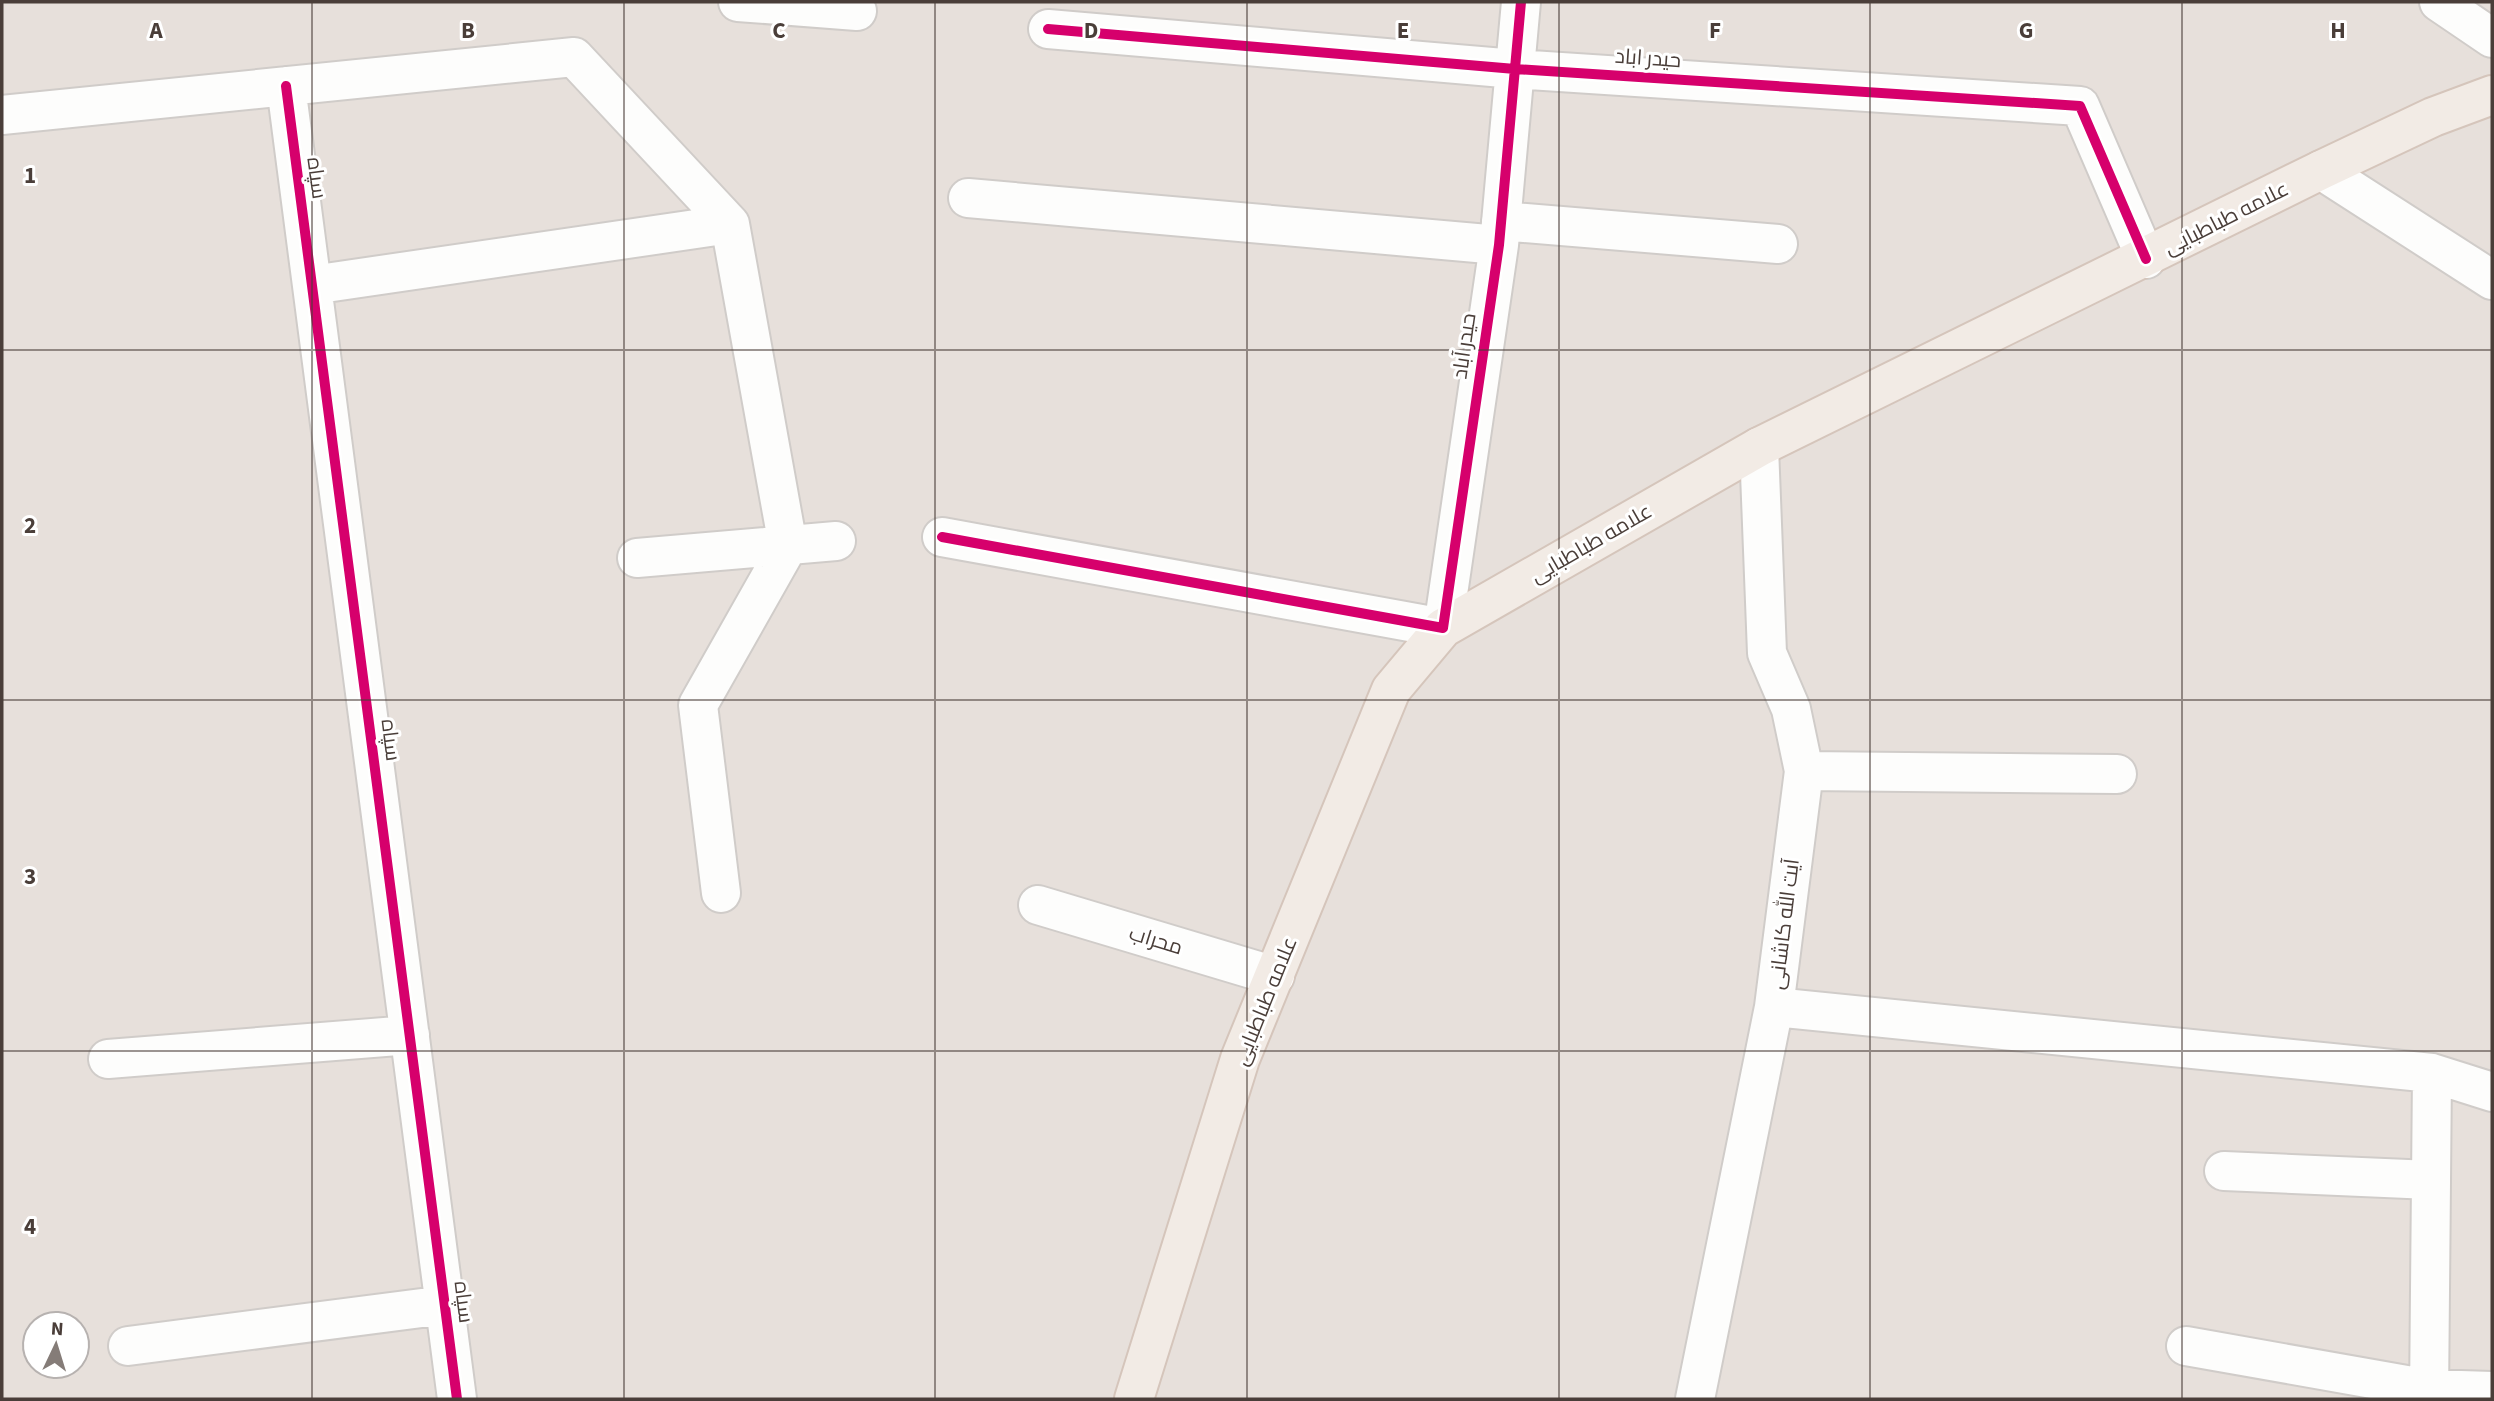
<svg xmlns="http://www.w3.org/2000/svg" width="2494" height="1401" font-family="'Source Sans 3',Cairo,sans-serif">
  <rect width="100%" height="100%" fill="#f3f0ed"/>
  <path fill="#e7e0db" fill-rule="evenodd" d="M 2,2 L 2492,2 L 2492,1399 L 2,1399 ZM 35,1324 L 77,1324 L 77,1366 L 35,1366 Z"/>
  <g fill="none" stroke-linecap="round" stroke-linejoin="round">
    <defs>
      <path id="minor" d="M 738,2 L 857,11
        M 2439,2 L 2492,38
        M 1048,29 L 1515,69 L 2080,106 L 2146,259
        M 286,86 L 457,1399
        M 2,115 L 574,57 L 730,224 L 788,546 L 698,705 L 721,893
        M 2321,170 L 2492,280
        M 968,198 L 1499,245
        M 1501,221 L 1778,244
        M 312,285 L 730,224
        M 942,537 L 1443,628 L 1499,245 L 1521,2
        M 637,558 L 836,541
        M 1804,771 L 2117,774
        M 1038,905 L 1275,976
        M 1774,1007 L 2432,1073 L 2492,1092
        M 108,1059 L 410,1035
        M 2224,1171 L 2431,1180
        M 128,1346 L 445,1305
        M 2186,1346 L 2429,1389 L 2492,1391
        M 1695,1399 L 1774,1007 L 1804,771 L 1791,709 L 1767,653 L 1759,447
        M 2429,1399 L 2432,1073"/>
      <path id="major" d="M 1134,1399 L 1240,1059 L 1391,690 L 1443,628 L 1759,447 L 2321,170 L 2433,117 L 2492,95"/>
    </defs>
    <use href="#minor" stroke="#d0ccc9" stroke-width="42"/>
    <use href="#major" stroke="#d5c5bb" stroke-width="42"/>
    <use href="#minor" stroke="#fdfdfc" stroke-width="38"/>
    <use href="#major" stroke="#f2ebe5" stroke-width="38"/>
    <defs>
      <path id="cycleway" d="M 1048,29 L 1515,69 L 2080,106 L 2146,259
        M 286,86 L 457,1399
        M 942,537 L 1443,628 L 1499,245 L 1521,2"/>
    </defs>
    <use href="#cycleway" stroke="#fff" stroke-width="15"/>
    <use href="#cycleway" stroke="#d6006c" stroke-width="10"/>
  </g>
  <path fill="none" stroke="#4a3e39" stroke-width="2" stroke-opacity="0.55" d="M 312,2 L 312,1399M 624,2 L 624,1399M 935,2 L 935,1399M 1247,2 L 1247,1399M 1559,2 L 1559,1399M 1870,2 L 1870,1399M 2182,2 L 2182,1399M 2,350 L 2492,350M 2,700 L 2492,700M 2,1051 L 2492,1051"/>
  <g text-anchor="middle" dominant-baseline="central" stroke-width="6" stroke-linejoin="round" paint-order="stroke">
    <g font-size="21" fill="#4a3e39" stroke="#fff">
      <text transform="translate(1648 58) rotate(4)">حیدر اباد</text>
      <text transform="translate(317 178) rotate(82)">سپاه</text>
      <text transform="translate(2226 218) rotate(-27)">علامه طباطبایی</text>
      <text transform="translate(1464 346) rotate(-82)">حیدر آباد</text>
      <text transform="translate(1591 543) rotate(-30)">علامه طباطبایی</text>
      <text transform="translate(391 740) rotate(83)">سپاه</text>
      <text transform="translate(1784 924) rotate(-83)">آیت الله کاشانی</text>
      <text transform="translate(1156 940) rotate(17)">محراب</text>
      <text transform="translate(1265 1001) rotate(-68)">علامه طباطبایی</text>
      <text transform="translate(464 1302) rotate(83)">سپاه</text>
    </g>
  </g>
  <g font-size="23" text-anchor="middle" font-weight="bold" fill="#4a3e39" stroke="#fff" stroke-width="6" stroke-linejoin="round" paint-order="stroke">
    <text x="156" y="38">A</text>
    <text x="468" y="38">B</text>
    <text x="779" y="38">C</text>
    <text x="1091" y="38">D</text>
    <text x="1403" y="38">E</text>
    <text x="1715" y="38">F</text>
    <text x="2026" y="38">G</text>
    <text x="2338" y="38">H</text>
    <text x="30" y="183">1</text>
    <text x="30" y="533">2</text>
    <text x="30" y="884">3</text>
    <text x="30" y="1234">4</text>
  </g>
  <rect width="2494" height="1401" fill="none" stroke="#4a3e39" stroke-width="7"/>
  <g transform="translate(56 1345) rotate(4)"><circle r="33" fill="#ffffff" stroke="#b7b2b0" stroke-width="2"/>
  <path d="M0-5L12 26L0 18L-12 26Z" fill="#857c78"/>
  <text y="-10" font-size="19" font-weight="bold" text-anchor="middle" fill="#4a3e39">N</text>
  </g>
</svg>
